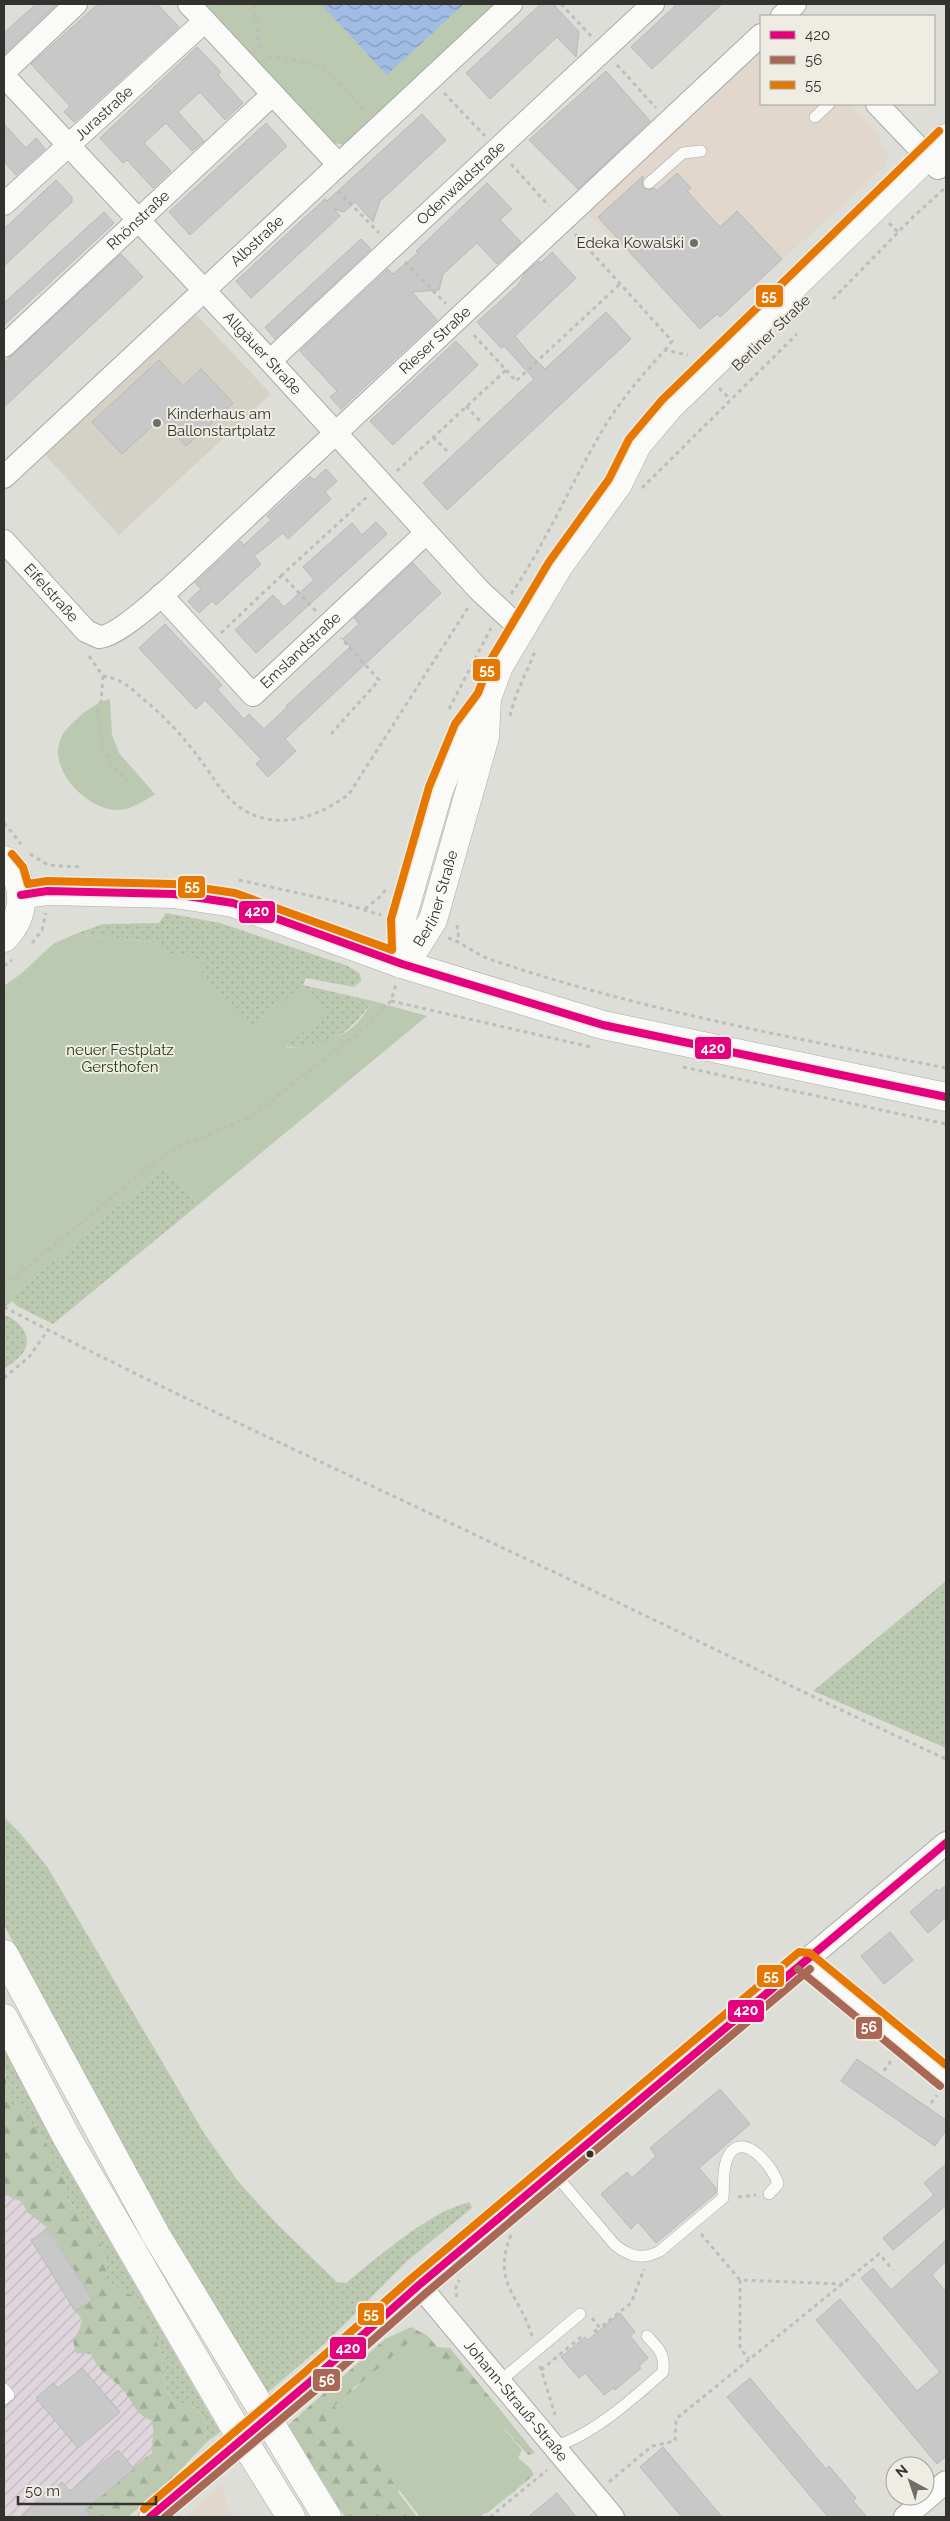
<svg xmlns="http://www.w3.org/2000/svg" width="950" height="2521" font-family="Raleway,sans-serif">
  <defs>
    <pattern id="industrial-furrows" width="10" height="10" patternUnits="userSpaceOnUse" patternTransform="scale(1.25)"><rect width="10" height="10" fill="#dfd6dd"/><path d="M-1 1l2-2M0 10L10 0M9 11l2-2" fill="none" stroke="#c0b8be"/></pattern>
    <pattern id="grass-dots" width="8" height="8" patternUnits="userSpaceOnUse" patternTransform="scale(1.25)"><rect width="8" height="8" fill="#bbc9b0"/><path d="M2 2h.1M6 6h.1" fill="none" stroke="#a1ad98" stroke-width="1.8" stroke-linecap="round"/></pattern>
    <pattern id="forest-firs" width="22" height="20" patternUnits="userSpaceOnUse" patternTransform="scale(1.25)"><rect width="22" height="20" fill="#bbc9b0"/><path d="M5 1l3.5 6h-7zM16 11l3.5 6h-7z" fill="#a1ad98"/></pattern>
    <pattern id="water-waves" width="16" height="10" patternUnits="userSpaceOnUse" patternTransform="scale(1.25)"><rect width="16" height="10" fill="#a1bce4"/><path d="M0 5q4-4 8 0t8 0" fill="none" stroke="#8499b9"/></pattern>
  </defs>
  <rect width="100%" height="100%" fill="#deded9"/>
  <path fill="#e1d7cc" d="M 761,51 L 761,104 L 850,104 L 873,128 L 888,153 L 885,166 L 720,317 L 717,314 L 700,329 L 586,212 Z
    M 222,2485 L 228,2508 L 234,2517 L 186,2517 Z"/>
  <path fill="url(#industrial-furrows)" d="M 4,2155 L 189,2458 L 121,2517 L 4,2517 Z"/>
  <path fill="#d4d1c7" d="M 194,312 L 271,394 L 119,535 L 43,453 Z"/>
  <path fill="url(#grass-dots)" d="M 166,913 L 220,923 L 348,966 L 360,974 L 361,981 L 354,987 L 306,978 L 303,985 L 373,1001 C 340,1047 301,1063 251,1030 C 239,1022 212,985 201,971 L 204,961 L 163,951 L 152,942 L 75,934 L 103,924 L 159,923 Z
    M 165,1166 L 198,1205 L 53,1324 L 17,1306 L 12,1301 L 12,1297 L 17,1292 Z
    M 4,1315 C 20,1320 35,1338 22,1354 C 17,1360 10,1365 4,1369 Z
    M 946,1581 L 946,1748 L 813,1691 Z
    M 4,1817 L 20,1833 L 48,1868 L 204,2133 L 237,2180 L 274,2221 L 337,2282 L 346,2283 C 380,2256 428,2212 470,2202 L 472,2208 L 407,2261 L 329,2340 L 266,2394 L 155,2207 L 4,1925 Z
    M 4,2048 L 68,2169 L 220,2432 L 207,2442 C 206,2414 201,2406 172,2401 L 162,2376 L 163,2357 L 137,2298 L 107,2282 C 108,2249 93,2220 67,2200 C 67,2181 64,2177 52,2163 C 48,2158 50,2150 47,2145 C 38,2130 23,2121 13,2108 C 7,2099 4,2059 4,2048 Z"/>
  <path fill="url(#forest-firs)" d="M 4,2072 L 12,2106 L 21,2107 L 48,2146 L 51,2162 L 59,2169 L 67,2185 L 67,2200 C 93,2220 108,2249 107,2282 L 137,2298 L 163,2357 L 162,2376 L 172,2401 C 201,2406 206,2414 207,2442 L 156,2495 L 127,2517 L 92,2517 L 85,2510 L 141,2461 L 152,2453 C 151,2438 156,2435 151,2420 C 134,2414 133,2401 122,2389 C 109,2375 100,2373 91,2354 L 76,2353 L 73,2341 L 80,2328 L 82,2319 L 75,2311 L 93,2300 L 49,2229 L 27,2212 L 22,2202 L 4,2194 Z
    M 411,2327 L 428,2336 L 437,2347 L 450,2348 L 535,2453 L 528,2455 L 503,2427 L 491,2435 L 384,2368 L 353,2388 L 351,2404 L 429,2468 L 398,2492 L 417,2517 L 345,2517 L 287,2426 L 385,2339 Z
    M 517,2457 L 530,2468 L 534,2475 L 486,2514 L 475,2500 Z"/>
  <path fill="#bbc9b0" d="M 202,4 L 499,4 L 343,145 L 331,142 Z
    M 110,699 L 112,735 L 119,753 L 155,794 C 143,802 130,810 116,810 C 86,809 45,767 62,736 C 66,728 74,722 80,716 C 90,708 98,702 110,699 Z
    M 75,934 L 152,942 L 163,951 L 205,961 L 201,971 L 250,1029 L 303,985 L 326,1013 L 286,1047 C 306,1050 337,1040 353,1027 C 361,1020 367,1010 373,1001 L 427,1016 L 198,1205 L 165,1166 L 17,1292 L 12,1297 L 12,1301 L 4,1308 L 4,986 L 22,973 L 53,944 Z
    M 409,2342 L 446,2361 L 522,2450 L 517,2460 L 521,2482 L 480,2517 L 420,2517 L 334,2406 Z"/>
  <path fill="url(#water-waves)" d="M 321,4 L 464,4 L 387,75 Z"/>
  <path fill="#c8c8c8" stroke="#b8b8b6" d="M 36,4 L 57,4 L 4,54 L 4,33 Z
    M 98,4 L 157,4 L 179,27 L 74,122 L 64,112 L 70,106 L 31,64 Z
    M 541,4 L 553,4 L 579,32 L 576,57 L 557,37 L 490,99 L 466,73 Z
    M 677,4 L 722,4 L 652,69 L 631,47 Z
    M 197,47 L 221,72 L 218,75 L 243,103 L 225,120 L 200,92 L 178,112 L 204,141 L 192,151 L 166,123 L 144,143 L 171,171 L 153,188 L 127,160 L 123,163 L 100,138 Z
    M 606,71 L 650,121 L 578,189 L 529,140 Z
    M 422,114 L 446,140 L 380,201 L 373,222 L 355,202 L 344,212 L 334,209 L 340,216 L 251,298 L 236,281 L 325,199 L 327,201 Z
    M 266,123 L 287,146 L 190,235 L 169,212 Z
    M 4,124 L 26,148 L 36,138 L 45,149 L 16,175 L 4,162 Z
    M 677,173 L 691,188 L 687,191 L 720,227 L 737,211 L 782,259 L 720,317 L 717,314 L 700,329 L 598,217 L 643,176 L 642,184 L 644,188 L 650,190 L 654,188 L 657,191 Z
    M 56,180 L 72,197 L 72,202 L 4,266 L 4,229 Z
    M 487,183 L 512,209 L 500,220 L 521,242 L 497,264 L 477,243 L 443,274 L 439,290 L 412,292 L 437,320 L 341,409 L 330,397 L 337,391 L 300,351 L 388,269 L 393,274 L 418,253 L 416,251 Z
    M 104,212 L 114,223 L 4,325 L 4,303 Z
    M 361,239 L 371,249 L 275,339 L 265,327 Z
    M 552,252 L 576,278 L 515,336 L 529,353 L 545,369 L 606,312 L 631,339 L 447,510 L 423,483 L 534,379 L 504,346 L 501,348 L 477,322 L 518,285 L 525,273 L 539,261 L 541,263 Z
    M 121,254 L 143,277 L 4,407 L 4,363 Z
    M 456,341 L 478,365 L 393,445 L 370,421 Z
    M 159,360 L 183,386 L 201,369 L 233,403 L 186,446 L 161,418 L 122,454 L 92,422 Z
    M 326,469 L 337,481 L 325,492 L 331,499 L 288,539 L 283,533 L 254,556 L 261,564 L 216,605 L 212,601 L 199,613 L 188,601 L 201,589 L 195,583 L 240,541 L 244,545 L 271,520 L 267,516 L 310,476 L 314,480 Z
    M 376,522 L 387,534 L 256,653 L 235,630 L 273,595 L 284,607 L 314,580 L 303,567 L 352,523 L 362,535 Z
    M 413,563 L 441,593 L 285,739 L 296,751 L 268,777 L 256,764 L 261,759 L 205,700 L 196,709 L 139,648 L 165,624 L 222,685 L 217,689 L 244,719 L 249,714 L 264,729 L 287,707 L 286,706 L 350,647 L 343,639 L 359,624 L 354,618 Z
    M 946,1885 L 946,1917 L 928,1933 L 910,1912 L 937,1889 L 939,1891 Z
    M 890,1932 L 913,1960 L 884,1984 L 861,1956 Z
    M 857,2059 L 946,2120 L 946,2130 L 935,2146 L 841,2081 Z
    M 720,2089 L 750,2124 L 699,2168 L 716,2188 L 716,2193 L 656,2243 L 638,2222 L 631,2229 L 601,2194 L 627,2172 L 632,2178 L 656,2156 L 650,2148 Z
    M 946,2164 L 946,2210 L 944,2207 L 893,2250 L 883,2238 L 934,2195 L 924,2183 Z
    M 48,2229 L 93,2300 L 75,2311 L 31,2240 Z
    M 946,2240 L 946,2261 L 932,2275 L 946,2292 L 946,2456 L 937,2464 L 816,2320 L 840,2299 L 917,2391 L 940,2372 L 861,2278 L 873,2268 L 891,2290 Z
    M 620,2313 L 635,2332 L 630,2336 L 648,2358 L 639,2366 L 641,2368 L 615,2390 L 613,2388 L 604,2395 L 585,2373 L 579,2378 L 561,2357 L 585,2337 L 588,2340 Z
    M 82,2368 L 120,2412 L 78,2448 L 36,2398 L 53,2383 L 58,2388 Z
    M 750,2378 L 826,2469 L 829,2466 L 856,2498 L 853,2501 L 867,2517 L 828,2517 L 727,2397 Z
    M 663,2447 L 679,2466 L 722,2517 L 682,2517 L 640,2467 Z
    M 118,2450 L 134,2469 L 85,2510 L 92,2517 L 21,2517 L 62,2482 L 70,2491 Z
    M 557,2493 L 576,2517 L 528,2517 Z"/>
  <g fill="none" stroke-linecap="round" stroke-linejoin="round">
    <defs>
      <path id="service" d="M 815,117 L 829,104
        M 649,183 L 683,153 L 701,151
        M 553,2172 L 615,2245 C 630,2257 643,2260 660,2251 L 723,2198 C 724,2184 722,2163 731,2152 C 747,2133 775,2170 778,2184 L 769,2194
        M 500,2381 L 580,2314
        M 4,2389 L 9,2395 L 4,2399
        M 554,2446 C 589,2438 635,2397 663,2372 C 665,2353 659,2349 647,2336"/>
      <g id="minor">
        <path d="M 189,4 L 338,164"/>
        <path d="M 782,16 L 795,4"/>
        <path d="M 4,72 L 76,4"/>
        <path id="s1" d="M 4,76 L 270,361 L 479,590 L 521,629"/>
        <path d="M 877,104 L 938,168"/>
        <path id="s2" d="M 4,204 L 205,21"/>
        <path id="s3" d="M 4,346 L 273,94"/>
        <path id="s4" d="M 270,361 L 653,4"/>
        <path id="s5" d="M 4,477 L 511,4"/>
        <path id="s6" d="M 4,541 L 86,631 L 99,637 C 123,638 209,551 231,531 C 408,366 584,200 761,35"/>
        <path id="s7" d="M 161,595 L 253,695 L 426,533"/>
        <path d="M 804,1961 L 946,2078"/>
        <path id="s8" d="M 419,2285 L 613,2517"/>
        <path d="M 311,2381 L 419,2285 L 946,1843"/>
        <path d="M 150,2517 L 208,2468"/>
        <path d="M 905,2517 L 946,2482"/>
      </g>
      <g id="tertiary">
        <path d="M 402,964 L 401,922 L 439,790 L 464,729 L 487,698 L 499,666 L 558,567 L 618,484 L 637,445 L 669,407 L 704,373 L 946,138"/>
        <path id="s9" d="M 402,964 L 416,947 L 433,920 L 485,737 L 487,698"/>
      </g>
      <path id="secondary" d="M 4,860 C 28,882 26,916 4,938
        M 21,895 L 47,891 L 174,894 L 233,903 L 402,964 L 603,1025 L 946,1097"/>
      <path id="trunk" d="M 4,1954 L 156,2235 L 327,2517
        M 4,2018 L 67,2138 L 230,2419 L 291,2517"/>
    </defs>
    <use href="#service" stroke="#abaaa6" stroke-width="12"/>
    <use href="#minor" stroke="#abaaa6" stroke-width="24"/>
    <use href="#tertiary" stroke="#abaaa6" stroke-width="29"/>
    <use href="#secondary" stroke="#abaaa6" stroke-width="29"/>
    <use href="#trunk" stroke="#abaaa6" stroke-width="29"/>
    <path stroke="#bdbdbb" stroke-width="3" stroke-dasharray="4 4" stroke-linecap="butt" d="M 254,4 L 259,47 L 261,49
      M 561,4 L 591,36
      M 268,56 L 323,65 L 366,112
      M 617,65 L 656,108
      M 444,93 L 485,136
      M 511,164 L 549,206
      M 338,191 L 379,233
      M 889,223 L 898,232
      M 575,234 L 672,341 L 665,350
      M 405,262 L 446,304
      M 833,299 L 914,216 L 946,187
      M 506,370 L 516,381 L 620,284
      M 719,388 L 730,399
      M 466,406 L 480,421
      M 433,437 L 447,451
      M 397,471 L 506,370 L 472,333
      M 642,488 L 797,334
      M 511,594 C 546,543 570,485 602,431 C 619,402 642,375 665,350 L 688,355
      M 316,611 L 282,575 L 368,496
      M 221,633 L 282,575
      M 89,656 L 103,676 C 121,679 129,686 142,698 C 163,715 183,736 199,758 C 210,772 219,789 232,801 C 268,834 315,820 349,794 L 469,606
      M 103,676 L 101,701 L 97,711 L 103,748 L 112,765 L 128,782
      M 449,709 L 491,628
      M 510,716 L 516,695 L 535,652
      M 331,734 L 379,680 L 341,638
      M 4,823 L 21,844
      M 30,854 L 48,865 L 81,867
      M 239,880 L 339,902 L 381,915
      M 365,909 L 381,896 L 386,889
      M 457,925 L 459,941
      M 448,938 C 464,943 476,955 492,960 C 640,1010 794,1038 946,1068
      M 32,943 L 42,930 L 46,913
      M 4,966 L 12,960
      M 391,1001 L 591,1047
      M 683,1067 L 946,1124
      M 4,1286 L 166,1153 L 250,1117 L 357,1034 L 391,1001 L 396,984
      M 4,1307 C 168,1393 338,1469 505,1549 C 653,1618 798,1691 946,1759
      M 4,1378 L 29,1357 L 48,1330
      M 884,2071 L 892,2059
      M 931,2103 L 937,2095
      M 738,2197 L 756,2195
      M 701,2234 L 740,2280 L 843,2284
      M 511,2235 C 491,2283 520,2295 532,2336
      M 740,2280 L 740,2348 L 749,2359
      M 457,2297 L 455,2290 L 459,2280
      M 592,2318 L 600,2328 L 631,2303 L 644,2269
      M 594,2332 L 600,2327
      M 540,2366 L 555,2415
      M 541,2370 L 582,2336
      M 609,2482 L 652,2446 L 675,2441 L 676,2419 L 879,2254 L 893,2270
      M 490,2517 L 547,2470"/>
    <use href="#service" stroke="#fafaf9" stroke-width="11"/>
    <use href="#minor" stroke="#fafaf9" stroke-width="22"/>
    <use href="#tertiary" stroke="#fafaf9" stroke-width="28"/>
    <use href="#secondary" stroke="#fafaf9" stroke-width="28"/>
    <use href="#trunk" stroke="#fafaf9" stroke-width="28"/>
    <defs>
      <path id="minor-bridge" d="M 208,2468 L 311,2381"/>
    </defs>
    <use href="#minor-bridge" stroke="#abaaa6" stroke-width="24" stroke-linecap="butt"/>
    <use href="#minor-bridge" stroke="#fafaf9" stroke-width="22"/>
    <defs>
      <path id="bus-1" d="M 21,895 L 47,891 L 174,894 L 233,903 L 402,964 L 603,1025 L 946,1097
        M 150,2517 L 311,2381 L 419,2285 L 946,1843"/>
      <path id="bus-2" d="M 798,1969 L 940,2086
        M 165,2517 L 317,2389 L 426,2293 L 810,1969"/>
      <path id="bus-3" d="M 12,854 L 23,867 L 28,884 L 47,881 L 174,884 L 235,893 L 392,950 L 391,919 L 429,787 L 455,724 L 478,693 L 490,661 L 549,562 L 609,479 L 629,439 L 662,400 L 939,131
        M 144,2509 L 304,2373 L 413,2277 L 799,1952 L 810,1953 L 946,2065"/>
    </defs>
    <use href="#bus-1" stroke="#efece3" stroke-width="11"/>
    <use href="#bus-2" stroke="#efece3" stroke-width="11"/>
    <use href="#bus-3" stroke="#efece3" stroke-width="11"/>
    <use href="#bus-1" stroke="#e5007d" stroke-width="8"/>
    <use href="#bus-2" stroke="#a96855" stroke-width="8"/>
    <use href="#bus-3" stroke="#e67802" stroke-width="8"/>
  </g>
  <g fill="#6f6e6a" stroke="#efece3" stroke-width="2">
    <circle cx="694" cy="243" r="5"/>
    <circle cx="157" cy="423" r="5"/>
  </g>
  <circle fill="#33322e" stroke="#efece3" stroke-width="2" cx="590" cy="2154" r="4.5"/>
  <g text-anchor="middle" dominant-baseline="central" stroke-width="4" stroke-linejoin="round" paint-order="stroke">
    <g font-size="15" fill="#33322e" stroke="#efece3">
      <text stroke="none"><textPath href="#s2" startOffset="135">Jurastraße</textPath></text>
      <text stroke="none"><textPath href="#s4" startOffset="261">Odenwaldstraße</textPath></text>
      <text stroke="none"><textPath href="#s3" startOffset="184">Rhönstraße</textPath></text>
      <text stroke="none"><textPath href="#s5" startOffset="346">Albstraße</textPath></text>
      <text transform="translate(771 333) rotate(-44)">Berliner Straße</text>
      <text stroke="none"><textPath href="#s6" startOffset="586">Rieser Straße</textPath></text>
      <text stroke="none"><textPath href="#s1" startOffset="379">Allgäuer Straße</textPath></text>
      <text stroke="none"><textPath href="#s6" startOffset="70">Eifelstraße</textPath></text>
      <text stroke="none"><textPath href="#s7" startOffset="201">Emslandstraße</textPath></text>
      <text stroke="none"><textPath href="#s9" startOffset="75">Berliner Straße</textPath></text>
      <text stroke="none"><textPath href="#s8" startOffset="151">Johann-Strauß-Straße</textPath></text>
    </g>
    <g font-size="15" fill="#33322e" stroke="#efece3" text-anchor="end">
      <text x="684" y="243">Edeka Kowalski</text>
      <text x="167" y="414" text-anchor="start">Kinderhaus am<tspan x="167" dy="17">Ballonstartplatz</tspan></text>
    </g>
    <g font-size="15" fill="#243d10" stroke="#efece3">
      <text x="120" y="1050">neuer Festplatz<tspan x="120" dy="17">Gersthofen</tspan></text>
    </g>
  </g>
  <g stroke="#efece3" stroke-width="2">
    <rect x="755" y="284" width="29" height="24" rx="5" fill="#e67802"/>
    <rect x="472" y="658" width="29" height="24" rx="5" fill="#e67802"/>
    <rect x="177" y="875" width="29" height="24" rx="5" fill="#e67802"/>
    <rect x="238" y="900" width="38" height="24" rx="5" fill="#e5007d"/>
    <rect x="694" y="1036" width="38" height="24" rx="5" fill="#e5007d"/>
    <rect x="756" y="1964" width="29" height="24" rx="5" fill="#e67802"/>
    <rect x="727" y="1999" width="38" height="24" rx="5" fill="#e5007d"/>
    <rect x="855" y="2016" width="28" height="24" rx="5" fill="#a96855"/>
    <rect x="357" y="2302" width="28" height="24" rx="5" fill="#e67802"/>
    <rect x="329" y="2336" width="38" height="24" rx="5" fill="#e5007d"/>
    <rect x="312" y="2368" width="29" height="24" rx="5" fill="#a96855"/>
  </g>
  <g font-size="14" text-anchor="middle" font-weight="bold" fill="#fff">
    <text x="769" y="301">55</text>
    <text x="487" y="675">55</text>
    <text x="192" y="891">55</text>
    <text x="257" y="916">420</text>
    <text x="713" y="1053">420</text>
    <text x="771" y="1981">55</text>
    <text x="746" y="2015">420</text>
    <text x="869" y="2032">56</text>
    <text x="371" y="2319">55</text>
    <text x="348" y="2353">420</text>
    <text x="327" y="2385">56</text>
  </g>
  <rect width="950" height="2521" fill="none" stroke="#33322e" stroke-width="10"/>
  <rect x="760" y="15" width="175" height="90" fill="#efece3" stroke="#a4a29b"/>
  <rect x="770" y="31" width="25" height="8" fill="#e5007d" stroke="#a4a29b"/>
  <text x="805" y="40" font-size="15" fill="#33322e">420</text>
  <rect x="770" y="56" width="25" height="8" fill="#a96855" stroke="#a4a29b"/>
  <text x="805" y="65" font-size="15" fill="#33322e">56</text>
  <rect x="770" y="81" width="25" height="8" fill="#e67802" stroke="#a4a29b"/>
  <text x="805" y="90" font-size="15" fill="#33322e">55</text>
  <g transform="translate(910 2481) rotate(320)"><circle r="24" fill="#efece3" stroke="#a4a29b"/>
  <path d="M0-4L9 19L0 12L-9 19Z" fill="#6f6e6a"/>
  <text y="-8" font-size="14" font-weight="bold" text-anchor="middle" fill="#33322e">N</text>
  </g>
  <path d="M18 2496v8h138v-8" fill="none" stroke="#33322e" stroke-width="2.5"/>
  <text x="25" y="2496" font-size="15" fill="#33322e" stroke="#efece3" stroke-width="4" paint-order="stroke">50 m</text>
</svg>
